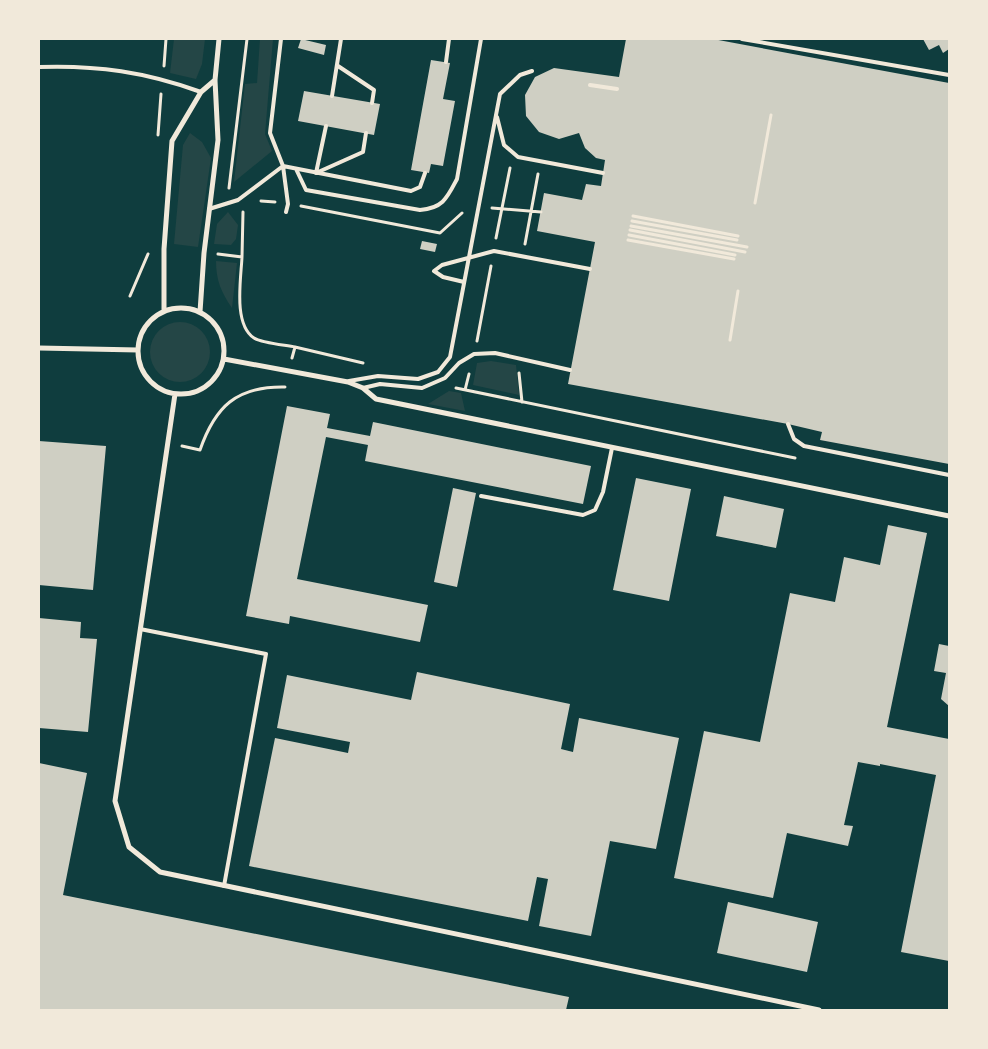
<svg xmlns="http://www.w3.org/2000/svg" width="988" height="1049" font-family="'Open Sans',sans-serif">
  <rect width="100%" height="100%" fill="#0f3d3e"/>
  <path fill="#244646" d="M 174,39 L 205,39 L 202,64 L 196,79 L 170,73 Z
    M 260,39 L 273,39 L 265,134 L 272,151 L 234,182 L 245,84 L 257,83 Z
    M 190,133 L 202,142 L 211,158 L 198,247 L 174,244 L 183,145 Z
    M 228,212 L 238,225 L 236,239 L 231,245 L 214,244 L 217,224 Z
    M 216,261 L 237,263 L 232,308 C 221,292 216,280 216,261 Z
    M150 352a30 30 0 1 1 60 0a30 30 0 1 1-60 0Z
    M 491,361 L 516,365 L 519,395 L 473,385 L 477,363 Z
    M 449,391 L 461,393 L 465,411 L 428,404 Z"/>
  <path fill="#cfcfc3" d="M 301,39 L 326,45 L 324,55 L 298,48 Z
    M 626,39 L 713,39 L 949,83 L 949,464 L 820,440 L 822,432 L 788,424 L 568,384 L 595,242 L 537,231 L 544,193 L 582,200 L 586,184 L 601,186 L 605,160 L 596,158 L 585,148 L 579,133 L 559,139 L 539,132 L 526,116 L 525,95 L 535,77 L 554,68 L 619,77 Z
    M 923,39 L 949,39 L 949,49 L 943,53 L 939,45 L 929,50 Z
    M 431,60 L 450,63 L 443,99 L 455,101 L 443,166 L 431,164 L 429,173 L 411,170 Z
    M 304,91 L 380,104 L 374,135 L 298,121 Z
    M 422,241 L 437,244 L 435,252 L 420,249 Z
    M 287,406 L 330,414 L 327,428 L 370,436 L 373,422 L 591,466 L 583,504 L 365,461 L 368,445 L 326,437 L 297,579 L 428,605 L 420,642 L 290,616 L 289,624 L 246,616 Z
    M 39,441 L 106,446 L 93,590 L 39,585 Z
    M 636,478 L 691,489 L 669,601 L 613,590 Z
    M 453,488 L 476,493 L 457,587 L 434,582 Z
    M 724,496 L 784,509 L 776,548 L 716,536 Z
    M 888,525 L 927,533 L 887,727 L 949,739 L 949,961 L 901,952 L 936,775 L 880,764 L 880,766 L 858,762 L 844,825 L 853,826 L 848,846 L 787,833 L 773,898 L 674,878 L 704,731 L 760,742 L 790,593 L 835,602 L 844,557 L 880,565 Z
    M 39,618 L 81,622 L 80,638 L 97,639 L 88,732 L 39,728 Z
    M 939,644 L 949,646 L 949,706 L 941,699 L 946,673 L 934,671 Z
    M 417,672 L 570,704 L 561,749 L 573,752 L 579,718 L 679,738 L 656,849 L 610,841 L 591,936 L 539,926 L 548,879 L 537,877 L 528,921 L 249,866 L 275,738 L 348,753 L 350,742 L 277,728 L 287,675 L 411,700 Z
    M 39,763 L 87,773 L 63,895 L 569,997 L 566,1010 L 39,1010 Z
    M 728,902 L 818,922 L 807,972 L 717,953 Z"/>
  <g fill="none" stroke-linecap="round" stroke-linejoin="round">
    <path stroke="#f1e9da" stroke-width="3" d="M 164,66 L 166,39
      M 158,135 L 161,94
      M 229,188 L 247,39
      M 261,201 L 275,202
      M 755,203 L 771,115
      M 301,206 L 440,233 L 462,213
      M 492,208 L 541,212
      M 633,216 L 738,236
      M 632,221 L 737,240
      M 631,226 L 747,247
      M 630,230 L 745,252
      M 629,235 L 735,255
      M 496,238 L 510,168
      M 628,240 L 734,259
      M 525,244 L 538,174
      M 218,254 L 242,257 L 243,212
      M 242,257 C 241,279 233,324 254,338 C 261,343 285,345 295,347 L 292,358
      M 130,296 L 148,254
      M 730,340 L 738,291
      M 477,341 L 491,266
      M 295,347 L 363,363
      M 519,373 L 522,402
      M 456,388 L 795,458
      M 465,390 L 469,374
      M 182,446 L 200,450 C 215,407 236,386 285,387"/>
    <path stroke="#f1e9da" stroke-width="4" d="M 281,39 L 270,133 L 283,166 L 288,204 L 286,212
      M 742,39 L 949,75
      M 446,62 L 449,39
      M 338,66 L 374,90 L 372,103
      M 39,67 C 97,65 146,72 201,92
      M 590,85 L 617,89
      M 332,96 L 341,39
      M 497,117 L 504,145 L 518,157 L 603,173
      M 296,169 L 306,190 L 420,210 C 443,208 447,198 457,179 L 481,39
      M 316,173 L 363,152 L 366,133
      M 316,173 L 326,126
      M 209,209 L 238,200 L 283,166 L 411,191 L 420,187 L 425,173
      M 464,282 L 443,277 L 434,271 L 442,265 L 494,251 L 590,269
      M 349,381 L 378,376 L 418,379 L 438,372 L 450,357 L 500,94 L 520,75 L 532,71
      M 363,388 L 380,384 L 422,388 L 445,378 L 459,363 L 474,354 L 495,353 L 570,370
      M 788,424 L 794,439 L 804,446 L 949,475
      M 481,496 L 583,515 L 595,510 L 603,492 L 612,448
      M 140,629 L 266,654 L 224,886"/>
    <path stroke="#f1e9da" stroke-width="5" d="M138 351a43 43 0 1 1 86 0a43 43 0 1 1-86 0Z
      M 164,311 L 164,249 L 172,141 L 201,92 L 215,80
      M 200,312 L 204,253 L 218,140 L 215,80 L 219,39
      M 39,348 L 138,350
      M 224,359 L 348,382 L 363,388 L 376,399 L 949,516
      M 175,394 L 115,801 L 129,847 L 160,872 L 819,1010"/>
  </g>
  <rect width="988" height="1049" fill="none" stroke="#f1e9da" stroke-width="80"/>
</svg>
